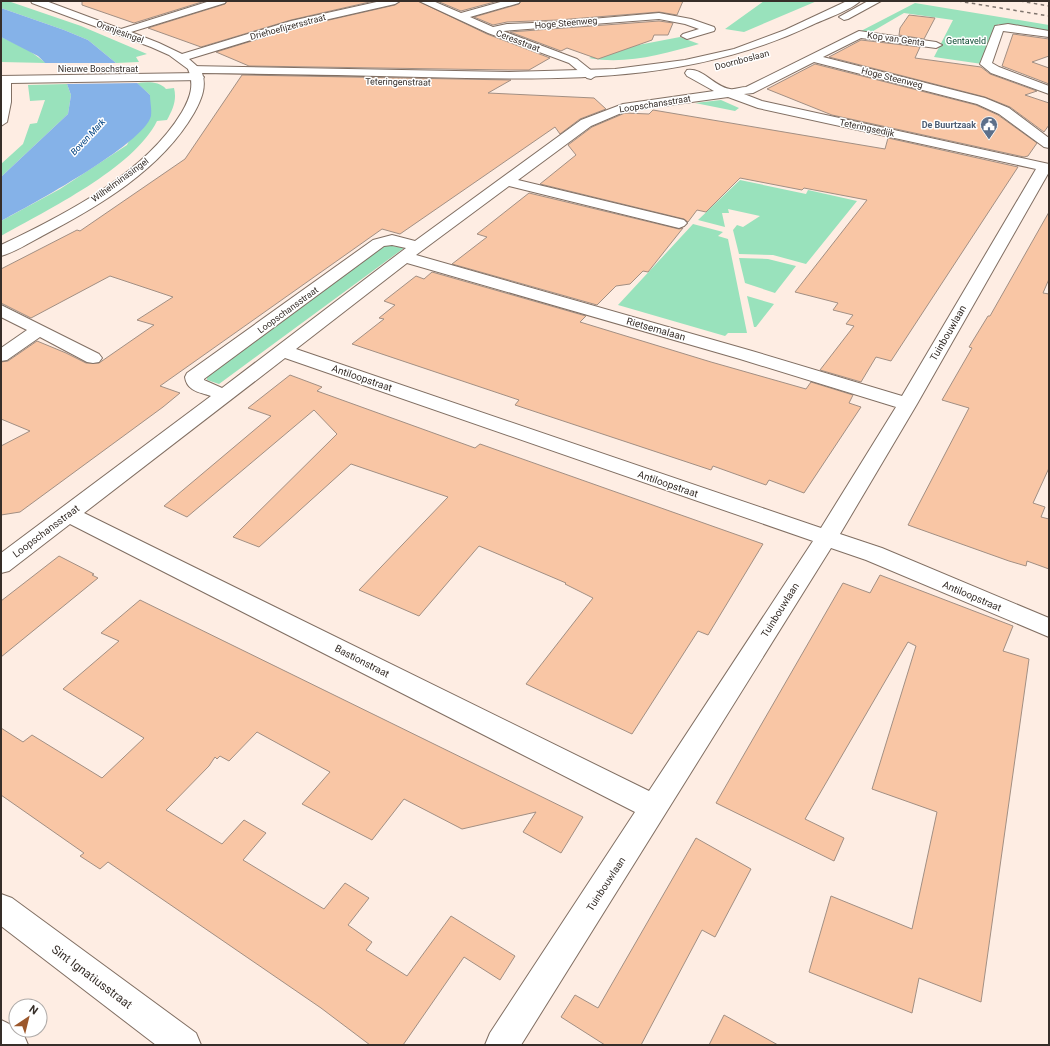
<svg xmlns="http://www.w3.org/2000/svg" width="1050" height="1046" font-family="Roboto,sans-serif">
  <rect width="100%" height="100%" fill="#feede3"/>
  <path fill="#99e2bc" d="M 1,1 L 8,1 L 81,26 L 147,54 L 136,57 L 139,62 L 116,63 L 88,40 L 64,30 L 1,8 Z
    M 764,1 L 817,1 L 744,32 L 725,29 Z
    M 915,3 L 1049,25 L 1049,33 L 998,24 L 982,64 L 934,57 L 953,20 L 904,13 L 868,34 L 859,32 Z
    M 1,37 L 27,49 L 46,63 L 1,62 Z
    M 680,37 L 699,44 C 664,54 625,65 589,58 L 607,51 Z
    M 137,83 C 147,82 159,81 166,89 L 174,88 C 177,100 173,109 167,120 L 157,121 C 134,168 47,210 1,236 L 1,221 L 60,189 L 127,145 L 150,95 Z
    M 67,84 L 71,95 L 68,114 L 1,177 L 1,164 L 23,144 L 30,124 L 37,123 L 45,100 L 30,101 L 28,85 Z
    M 721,100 L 739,108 L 735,111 L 695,103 Z
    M 740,180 L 806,194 L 808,190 L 857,201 L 806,264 L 773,255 L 739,254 L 733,230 L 737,225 L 743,227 L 760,216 L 728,209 L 729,213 L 722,213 L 725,227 L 698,220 Z
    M 693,224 L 723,232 L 718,236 L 728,239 L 747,333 L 728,333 L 725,336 L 618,305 Z
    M 386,245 L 404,248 L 219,384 L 207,380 L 207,374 L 379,247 Z
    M 739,258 L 768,259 L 796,266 L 775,293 L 745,283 Z
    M 747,296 L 774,304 L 756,327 L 754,327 Z"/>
  <path fill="#85b2e8" d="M 1,8 L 64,30 L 88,40 L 116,63 L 150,95 C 150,101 152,110 151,116 C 144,144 29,206 1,221 L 1,177 L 68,114 L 71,95 L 67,84 L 38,56 L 1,37 Z"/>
  <path fill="#feede3" d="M 43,63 L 119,63 L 140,83 L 64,84 Z"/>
  <path fill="#f9c6a5" stroke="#a28f83" d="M 82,1 L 205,1 L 134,23 L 82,5 Z
    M 227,1 L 374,1 L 291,20 L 201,47 L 148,28 L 225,4 Z
    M 401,1 L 418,1 L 487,34 L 550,58 L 529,70 L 509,70 L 249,66 L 216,52 L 294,28 L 395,5 Z
    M 437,1 L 498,1 L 461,11 Z
    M 521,1 L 683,1 L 677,15 L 659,12 L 558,20 L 507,22 L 493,25 L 474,17 L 519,4 Z
    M 909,15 L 935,18 L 924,39 L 899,35 L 900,28 Z
    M 659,21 L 673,23 L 668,35 L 654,35 L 652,40 L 598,59 L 567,48 L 561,51 L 510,32 Z
    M 1013,34 L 1049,39 L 1049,56 L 1032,62 L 1049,68 L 1049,84 L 1002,66 Z
    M 861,40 L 920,47 L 915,58 L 981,67 L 990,74 L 1037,91 L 1025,95 L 1049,103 L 1049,125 L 1044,132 L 1010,107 L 985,97 L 829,57 Z
    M 815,64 L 976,105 L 998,115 L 1037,143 L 1028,156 L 1024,157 L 832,115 L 767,89 Z
    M 242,75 L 511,80 L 488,93 L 594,98 L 606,109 L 580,119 L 560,134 L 555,127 L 400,234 L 382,229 L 160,386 L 180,393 L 163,407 L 20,512 L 1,515 L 1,446 L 30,431 L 1,419 L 1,362 L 8,361 L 37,341 L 66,353 L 86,363 L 99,363 L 154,325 L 137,320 L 173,297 L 110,276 L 31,318 L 1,303 L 1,269 L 77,230 L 80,231 L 185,159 Z
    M 653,110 L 885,149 L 888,138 L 1018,167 L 891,361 L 876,357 L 861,382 L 820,370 L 854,326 L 846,324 L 853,315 L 833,310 L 838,303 L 795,292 L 867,200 L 804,188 L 802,190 L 740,178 L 706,212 L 697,210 L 688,222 L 684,219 L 540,184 L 576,155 L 568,145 L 592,127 L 625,113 L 649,114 Z
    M 529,193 L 679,229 L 683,228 L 648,272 L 643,271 L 630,284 L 616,286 L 597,305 L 452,264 L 487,237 L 477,234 Z
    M 1049,212 L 1049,279 L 1043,293 L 1049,294 L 1049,468 L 1033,503 L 1045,507 L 1041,517 L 1049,519 L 1049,569 L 1027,561 L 1026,566 L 1009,561 L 908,525 L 969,408 L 942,400 L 972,348 L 969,347 L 988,316 L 990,316 Z
    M 432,272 L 586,316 L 580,322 L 711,362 L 806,389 L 811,382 L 853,395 L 849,403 L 861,407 L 804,493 L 769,480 L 766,485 L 713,466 L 711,470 L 515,405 L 519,400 L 352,344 L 384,319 L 379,318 L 395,305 L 384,301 L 416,276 L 424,279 Z
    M 290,375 L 322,387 L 317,391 L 475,448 L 480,444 L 763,544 L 708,635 L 698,631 L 632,734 L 526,684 L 593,598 L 565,584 L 566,583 L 479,546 L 419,616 L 359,590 L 448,497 L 351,464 L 259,547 L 233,537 L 337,434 L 314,410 L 187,517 L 164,506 L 271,416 L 248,408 Z
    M 59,556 L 94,574 L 92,575 L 98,578 L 1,657 L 1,601 Z
    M 880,575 L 1013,626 L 1003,651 L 1029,659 L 981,1002 L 919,978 L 912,1013 L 809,972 L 831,896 L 912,929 L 937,812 L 872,789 L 916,646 L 908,642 L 805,819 L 844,838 L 834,861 L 716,803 L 843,583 L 870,593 Z
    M 140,600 L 583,817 L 561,853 L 523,832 L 536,812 L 462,829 L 404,799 L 372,840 L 302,804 L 330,772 L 257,732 L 229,761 L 220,756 L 217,759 L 215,757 L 209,766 L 166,810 L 222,844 L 244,820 L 266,833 L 243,860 L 324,909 L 345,883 L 369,898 L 348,925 L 372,942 L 366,950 L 407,976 L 451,916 L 515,956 L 500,980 L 464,957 L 403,1045 L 370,1045 L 321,1008 L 108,862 L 100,869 L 80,856 L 84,853 L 1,795 L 1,728 L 23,742 L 32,735 L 102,778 L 144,738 L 63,689 L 119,641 L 101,633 Z
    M 696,838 L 751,869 L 715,937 L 702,930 L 641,1045 L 605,1045 L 561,1017 L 575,995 L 598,1008 Z
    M 724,1015 L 778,1045 L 709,1045 Z"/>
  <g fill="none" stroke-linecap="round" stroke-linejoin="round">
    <defs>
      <path id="minor" d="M 31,1 L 46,1 L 121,29 L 210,1 L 226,1 L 225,3 L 131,32 L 159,43 L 182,54 L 291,21 L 381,1 L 400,1 L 395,4 L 294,27 L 189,59 L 198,67 L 192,71 L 188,69 L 169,55 L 151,47 L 32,3 Z
        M 419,1 L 433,1 L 461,13 L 504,1 L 520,1 L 519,3 L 470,17 L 493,27 L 507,24 L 558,22 L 659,13 L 691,19 L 714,27 L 715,29 L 714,31 L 687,39 L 681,36 L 683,34 L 699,29 L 685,24 L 659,19 L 503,31 L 577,59 L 597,75 L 591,79 L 587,78 L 569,63 L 488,33 Z
        M 1008,24 L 1049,31 L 1049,37 L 1003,31 L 992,63 L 999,67 L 1049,86 L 1049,94 L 991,73 L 980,64 L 995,26 Z
        M 859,31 L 936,42 L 942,45 L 936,48 L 861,38 L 823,57 L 985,98 L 1009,108 L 1049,138 L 1049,148 L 1044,147 L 999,114 L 977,104 L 814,62 L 753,93 L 744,94 L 762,101 L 1049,164 L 1049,172 L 917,404 L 840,534 L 882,548 L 1049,618 L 1049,637 L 866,560 L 831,548 L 521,1045 L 485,1045 L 490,1033 L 635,812 L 70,524 L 9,571 L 1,573 L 1,553 L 211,396 C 199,392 187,391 185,377 L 187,373 L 373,240 L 392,235 L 415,241 L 581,120 L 623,104 L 714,91 L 687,76 L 685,73 L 687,70 C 702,67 715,87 730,89 C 735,90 741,87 746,87 ZM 728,97 L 758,108 L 1036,169 L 902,396 L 752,351 L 416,255 L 509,186 L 679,228 L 684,226 L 687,223 L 684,220 L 518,180 L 591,126 L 626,111 ZM 392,245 L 406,248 L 222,388 L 204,380 L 204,379 L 384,246 ZM 407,263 L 740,359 L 896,407 L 821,528 L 296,349 ZM 285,358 L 813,541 L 649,791 L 84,513 Z
        M 198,73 L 204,77 L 202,80 L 11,83 L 11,102 L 7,122 L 1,126 L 1,76 Z
        M 1,305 L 99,354 L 102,358 L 99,362 L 93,363 L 87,362 L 40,337 L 7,360 L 1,361 L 1,348 L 27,330 L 1,317 Z"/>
      <path id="major" d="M 847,1 L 860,1 C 853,9 823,20 812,25 C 686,85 557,80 421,77 C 348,75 275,74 202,73 C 207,87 201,100 194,113 C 161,170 99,206 42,236 C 29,243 15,252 1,256 L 1,245 C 64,215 145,174 182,112 C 190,98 195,85 188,69 L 190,66 L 509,72 L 615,69 L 685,60 L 734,49 L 785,30 Z
        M 868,1 L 881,1 L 848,19 L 844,20 L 839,17 Z
        M 1,894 L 12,898 L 196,1033 L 201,1045 L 156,1045 L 1,926 Z
        M 1,1020 C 10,1024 16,1028 23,1033 L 28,1045 L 1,1045 Z"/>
    </defs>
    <use href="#minor" stroke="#816f63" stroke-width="2"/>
    <use href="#major" stroke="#816f63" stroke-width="2"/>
    <use href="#minor" fill="#fff" fill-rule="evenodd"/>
    <use href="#major" fill="#fff" fill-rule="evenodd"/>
    <path stroke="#7f746d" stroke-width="1.5" stroke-dasharray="3.5 3.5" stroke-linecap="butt" d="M 958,1 L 1049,16
      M 1020,1 L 1049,6"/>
  </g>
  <defs>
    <symbol id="civic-pin" viewBox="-11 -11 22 30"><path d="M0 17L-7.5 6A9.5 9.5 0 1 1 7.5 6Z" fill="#5c6f8a" stroke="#fff"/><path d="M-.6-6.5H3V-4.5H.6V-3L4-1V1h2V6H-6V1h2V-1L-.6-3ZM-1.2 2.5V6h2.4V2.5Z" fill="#fff"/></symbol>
  </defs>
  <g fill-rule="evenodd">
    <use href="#civic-pin" x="979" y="115" width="20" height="27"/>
  </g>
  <g text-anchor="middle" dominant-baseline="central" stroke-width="3" stroke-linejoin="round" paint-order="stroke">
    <g font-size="9" fill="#362e29" stroke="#fff">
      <text transform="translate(566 23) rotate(-5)">Hoge Steenweg</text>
      <text transform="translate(288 27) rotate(-15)">Driehoefijzersstraat</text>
      <text transform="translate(120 32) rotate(20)">Oranjesingel</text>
      <text transform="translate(896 39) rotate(8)">Kop van Genta</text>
      <text transform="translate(518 41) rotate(21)">Ceresstraat</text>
      <text transform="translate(742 60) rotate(-15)">Doornboslaan</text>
      <text x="98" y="69">Nieuwe Boschstraat</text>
      <text transform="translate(892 78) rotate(14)">Hoge Steenweg</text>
      <text transform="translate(398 82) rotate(1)">Teteringenstraat</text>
      <text transform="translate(655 104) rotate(-9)">Loopschansstraat</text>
      <text transform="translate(867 128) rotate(12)">Teteringsedijk</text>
      <text transform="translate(120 180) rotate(-36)">Wilhelminasingel</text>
      <text transform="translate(288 310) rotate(-36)">Loopschansstraat</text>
    </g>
    <g font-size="9" fill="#0b4830" stroke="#fff">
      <text x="966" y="41">Gentaveld</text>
    </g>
    <g font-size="9" font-weight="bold" fill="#4e5e75" stroke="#fff" text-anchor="end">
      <text x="976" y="125">De Buurtzaak</text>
    </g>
    <g font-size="9" font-style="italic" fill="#004281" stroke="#fff">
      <text transform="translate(88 137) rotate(-47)">Boven Mark</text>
    </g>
    <g font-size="10" fill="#362e29" stroke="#fff">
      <text transform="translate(656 329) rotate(16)">Rietsemalaan</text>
      <text transform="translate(948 333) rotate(-60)">Tuinbouwlaan</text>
      <text transform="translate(362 378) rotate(19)">Antiloopstraat</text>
      <text transform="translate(668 484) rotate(19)">Antiloopstraat</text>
      <text transform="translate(46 531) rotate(-37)">Loopschansstraat</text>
      <text transform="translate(972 596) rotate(23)">Antiloopstraat</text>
      <text transform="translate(780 610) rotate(-58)">Tuinbouwlaan</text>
      <text transform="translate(362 661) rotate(27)">Bastionstraat</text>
      <text transform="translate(606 884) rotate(-57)">Tuinbouwlaan</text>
    </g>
    <g font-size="12" fill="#362e29" stroke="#fff">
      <text transform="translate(92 977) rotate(37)">Sint Ignatiusstraat</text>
    </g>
  </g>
  <rect width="1050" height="1046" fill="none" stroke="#362e29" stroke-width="4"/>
  <g transform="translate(28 1018) rotate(35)"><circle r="19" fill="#ffffff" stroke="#afaba9"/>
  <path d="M0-3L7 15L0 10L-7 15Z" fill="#9c572b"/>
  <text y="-6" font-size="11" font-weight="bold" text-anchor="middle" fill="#362e29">N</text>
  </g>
</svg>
